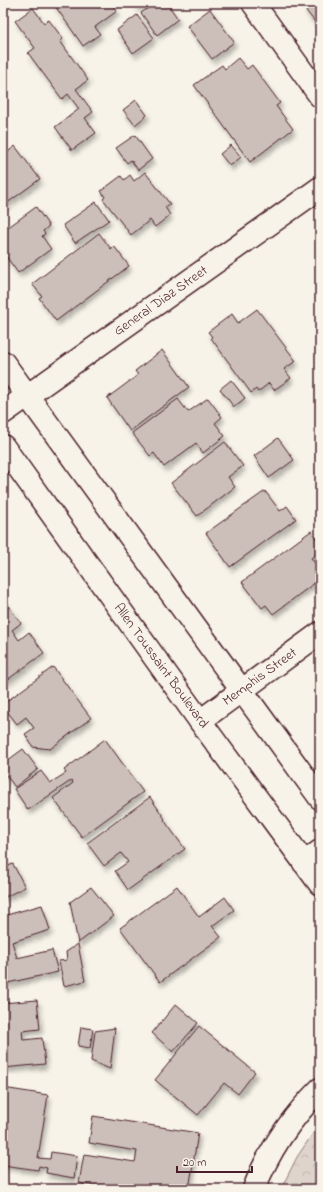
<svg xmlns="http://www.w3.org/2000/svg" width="323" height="1192" font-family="'Indie Flower',sans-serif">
  <defs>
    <pattern id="park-crowns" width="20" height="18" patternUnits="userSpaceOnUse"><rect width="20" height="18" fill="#ded4cc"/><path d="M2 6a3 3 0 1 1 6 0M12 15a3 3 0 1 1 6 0" fill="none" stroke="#c0b6af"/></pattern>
    <filter id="shadow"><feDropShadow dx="2.5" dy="4.5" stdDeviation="2" flood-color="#0004"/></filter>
  </defs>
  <rect width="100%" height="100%" fill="#f7f3e8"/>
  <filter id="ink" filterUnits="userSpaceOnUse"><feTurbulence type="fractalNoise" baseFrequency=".025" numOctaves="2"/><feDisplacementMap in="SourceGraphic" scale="8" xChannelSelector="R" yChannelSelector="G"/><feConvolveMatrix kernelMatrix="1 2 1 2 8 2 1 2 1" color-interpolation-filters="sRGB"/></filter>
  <g filter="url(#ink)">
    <path fill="url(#park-crowns)" stroke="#947a7c" d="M 320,1123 L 320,1189 L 281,1189 L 297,1157 Z"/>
    <path fill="#ccbfb9" stroke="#4a1f2b" filter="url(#shadow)" d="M 53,3 L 111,3 L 117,11 L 95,27 L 100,34 L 83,46 Z
      M 134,3 L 145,3 L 137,8 Z
      M 155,3 L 167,3 L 178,19 L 157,35 L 141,13 Z
      M 310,3 L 320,3 L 320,24 L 318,26 L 304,8 Z
      M 33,8 L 44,23 L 49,20 L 63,39 L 60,41 L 88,80 L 76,89 L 93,112 L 85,118 L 96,133 L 72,150 L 55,127 L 79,109 L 68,94 L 62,99 L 28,53 L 35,48 L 15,21 Z
      M 210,9 L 234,42 L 212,59 L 187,26 Z
      M 137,15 L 154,38 L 133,53 L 117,30 Z
      M 238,58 L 247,69 L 252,65 L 280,103 L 276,106 L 293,129 L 250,162 L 194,85 L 222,65 L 225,69 Z
      M 136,100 L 147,115 L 135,125 L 123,110 Z
      M 135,135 L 152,159 L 138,170 L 131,160 L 127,163 L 116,148 Z
      M 231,145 L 241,157 L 230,166 L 220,154 Z
      M 15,146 L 40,179 L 3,206 L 3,156 Z
      M 145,172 L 170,204 L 165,207 L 170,215 L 155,227 L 150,220 L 131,235 L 103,199 L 105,197 L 101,191 L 121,176 L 124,180 L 130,175 L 134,181 Z
      M 96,202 L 109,220 L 75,243 L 63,225 Z
      M 36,207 L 49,226 L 43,231 L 45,234 L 42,236 L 51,249 L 18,273 L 3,252 L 3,231 Z
      M 99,233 L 111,249 L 114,246 L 129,266 L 56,321 L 39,298 L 42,296 L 32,284 Z
      M 257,309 L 296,361 L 284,369 L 291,378 L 274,390 L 269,383 L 258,392 L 256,389 L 251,393 L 211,338 L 212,337 L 208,332 L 232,314 L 238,323 Z
      M 162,350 L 189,387 L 130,431 L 107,398 L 138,375 L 135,371 Z
      M 231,380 L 245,398 L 234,407 L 220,389 Z
      M 208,398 L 222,417 L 215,423 L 225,436 L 203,453 L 196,443 L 164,467 L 154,453 L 150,456 L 132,433 L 178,399 L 188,412 Z
      M 278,438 L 294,460 L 269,478 L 254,456 Z
      M 225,442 L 243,466 L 228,477 L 235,487 L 197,516 L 171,483 Z
      M 265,491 L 280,511 L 287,506 L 296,519 L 230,567 L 206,533 Z
      M 311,531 L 320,544 L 320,551 L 311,558 L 320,570 L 320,579 L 273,614 L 266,605 L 262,608 L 242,582 Z
      M 4,600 L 21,623 L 12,630 L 19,640 L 29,632 L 44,653 L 3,683 L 3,601 Z
      M 53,667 L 91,718 L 50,749 L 33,747 L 25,734 L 34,728 L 26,717 L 17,724 L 3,706 L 3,704 Z
      M 105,739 L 143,792 L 82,837 L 53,798 L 73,783 L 72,780 L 28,810 L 14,789 L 41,771 L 50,783 L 66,773 L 64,770 Z
      M 23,749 L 38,769 L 15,787 L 3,771 L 3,764 Z
      M 150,797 L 165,819 L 164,820 L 185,849 L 128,890 L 115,871 L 128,862 L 121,853 L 104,866 L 87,843 Z
      M 3,855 L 8,866 L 13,864 L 25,887 L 3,898 Z
      M 177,886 L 199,917 L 225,897 L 234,910 L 212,926 L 221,937 L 160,982 L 120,928 Z
      M 91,887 L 114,916 L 78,943 L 70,902 Z
      M 42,905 L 50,930 L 12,942 L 17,958 L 52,950 L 58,972 L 3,984 L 3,916 Z
      M 78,944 L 85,981 L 64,986 L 59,961 L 67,960 L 66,952 Z
      M 37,1000 L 40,1029 L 22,1031 L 23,1040 L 42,1038 L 45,1064 L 3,1068 L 3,1003 Z
      M 176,1004 L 198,1023 L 173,1052 L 152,1033 Z
      M 199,1026 L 255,1072 L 238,1094 L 224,1083 L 198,1115 L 155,1080 Z
      M 81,1027 L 93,1029 L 90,1048 L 78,1046 Z
      M 115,1028 L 110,1069 L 91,1061 L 95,1031 Z
      M 3,1088 L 48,1095 L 38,1158 L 50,1159 L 51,1152 L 77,1156 L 74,1178 L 46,1173 L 47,1168 L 39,1166 L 38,1170 L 3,1165 Z
      M 93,1116 L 198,1133 L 189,1189 L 114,1189 L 79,1183 L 84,1154 L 135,1162 L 137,1151 L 89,1143 Z"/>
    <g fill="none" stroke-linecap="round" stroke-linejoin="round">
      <defs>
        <path id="street" d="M 253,3 L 320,96
          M 3,413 L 320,188
          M 200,721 L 320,633
          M 254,1189 C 268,1152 292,1117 320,1089"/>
        <path id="secondary" d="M 3,362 L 320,798
          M 3,446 L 200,721 L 320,884
          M 304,863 L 320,851"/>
      </defs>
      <use href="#street" stroke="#4a1f2b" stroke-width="25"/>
      <use href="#secondary" stroke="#4a1f2b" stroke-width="25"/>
      <use href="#street" stroke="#f7f3e8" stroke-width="22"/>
      <use href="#secondary" stroke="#f7f3e8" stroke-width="22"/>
    </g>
  </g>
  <g text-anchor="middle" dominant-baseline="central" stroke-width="3" stroke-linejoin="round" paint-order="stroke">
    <g font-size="14" fill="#4a1f2b" stroke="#f7f3e8">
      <text transform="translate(161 301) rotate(-35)">General Diaz Street</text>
      <text transform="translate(161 666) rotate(54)">Allen Toussaint Boulevard</text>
      <text transform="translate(260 677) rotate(-36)">Memphis Street</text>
    </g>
  </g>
  <rect width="323" height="1192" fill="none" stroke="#f7f3e8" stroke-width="16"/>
  <rect x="8" y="8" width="307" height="1176" fill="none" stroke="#4a1f2b" stroke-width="1.5" filter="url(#ink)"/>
  <path d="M177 1166v6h75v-6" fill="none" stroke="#4a1f2b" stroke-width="2"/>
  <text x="183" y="1166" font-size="12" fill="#4a1f2b" stroke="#f7f3e8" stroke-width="3" paint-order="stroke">20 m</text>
</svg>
